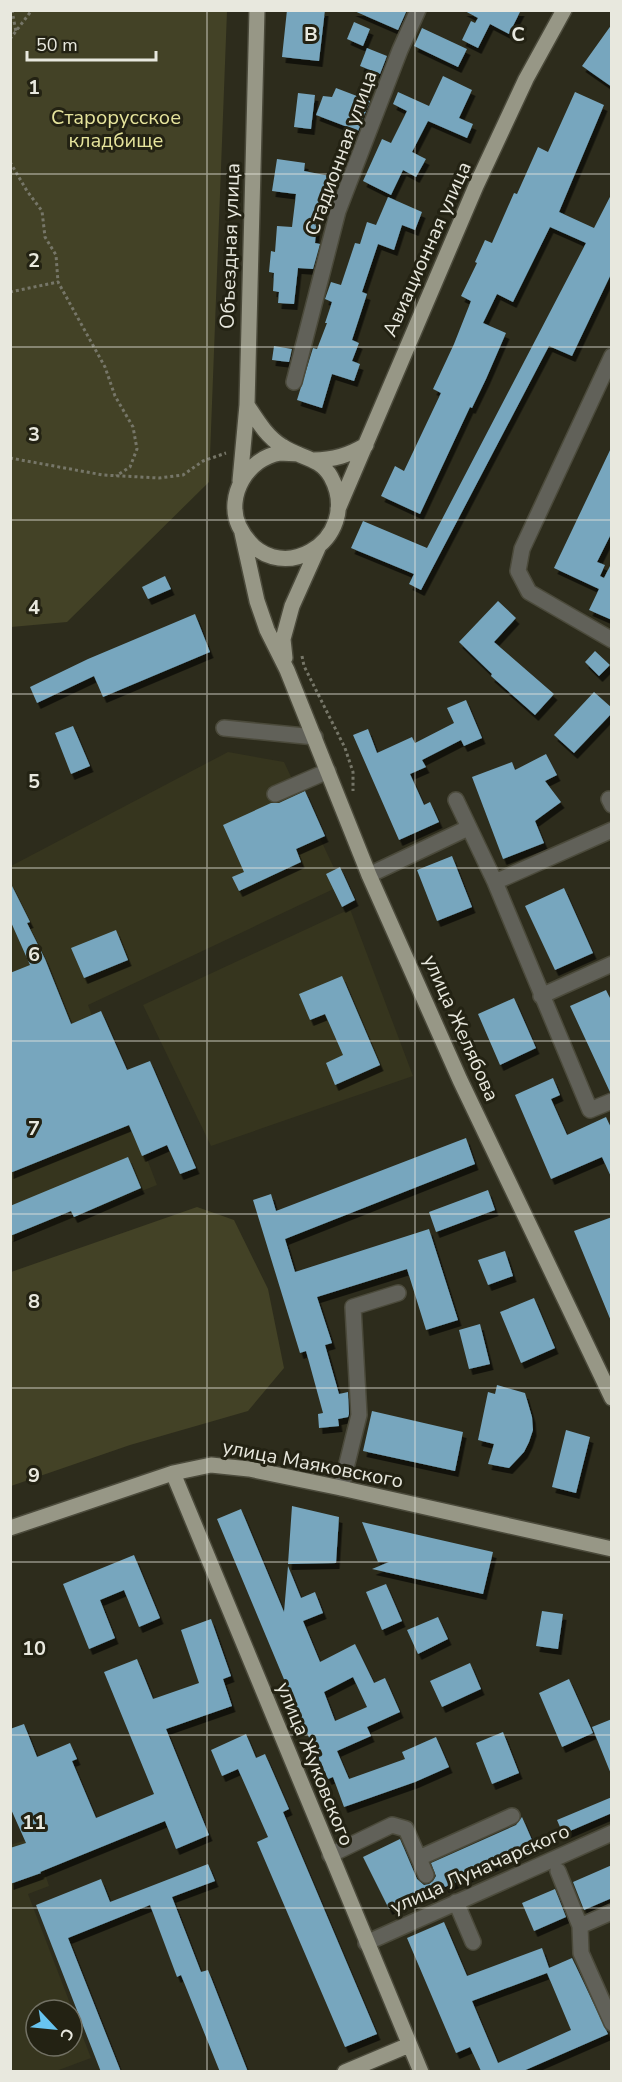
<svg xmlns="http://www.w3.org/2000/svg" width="622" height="2082" font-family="'Nunito Sans',sans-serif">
  <defs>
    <filter id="shadow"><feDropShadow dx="3.5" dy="6" stdDeviation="0" flood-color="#0009"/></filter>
  </defs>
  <rect width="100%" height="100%" fill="#2d2c1c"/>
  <path fill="#36351e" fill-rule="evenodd" d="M 228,752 L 284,762 L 342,885 L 88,1005 L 157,1185 L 11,1242 L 11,866 Z
    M 350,909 L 413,1076 L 211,1146 L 143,1005 Z
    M 33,1838 L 49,1886 L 28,1894 L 91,2058 L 56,2071 L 11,2071 L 10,1845 ZM 36,2010 L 72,2010 L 72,2046 L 36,2046 Z"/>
  <path fill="#434226" d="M 11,10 L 227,11 L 209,482 L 67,622 L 11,627 Z
    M 197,1207 L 234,1220 L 268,1289 L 284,1368 L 248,1411 L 130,1445 L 11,1486 L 11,1272 Z"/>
  <path fill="#77a6be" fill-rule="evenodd" filter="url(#shadow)" d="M 287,10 L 325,10 L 319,61 L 282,57 Z
    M 352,10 L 407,10 L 398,30 Z
    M 463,10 L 521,10 L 509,34 L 490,24 L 478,48 L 462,40 L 471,21 L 475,23 L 478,18 Z
    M 354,22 L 370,29 L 363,46 L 347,39 Z
    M 612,24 L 612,87 L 582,66 Z
    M 422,28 L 467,49 L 458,67 L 414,46 Z
    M 367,48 L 387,56 L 380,74 L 360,66 Z
    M 443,76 L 472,90 L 459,118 L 473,124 L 467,138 L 428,121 L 412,152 L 426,159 L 416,177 L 403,170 L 391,195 L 363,181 L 382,139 L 391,143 L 407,111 L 393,104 L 398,92 L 429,106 Z
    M 336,88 L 370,101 L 358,131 L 316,115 L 323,96 L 332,97 Z
    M 575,92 L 604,105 L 559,212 L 594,228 L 612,193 L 612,272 L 572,356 L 549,346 L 421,590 L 409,584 L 414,574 L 351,548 L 363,521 L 427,548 L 586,243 L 550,227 L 513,302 L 497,294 L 483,323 L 506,333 L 486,379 L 472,408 L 470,407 L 420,514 L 381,496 L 395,466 L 404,471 L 441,393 L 433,389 L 454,344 L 471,301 L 461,296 L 477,263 L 475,262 L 485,240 L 492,243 L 514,193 L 517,194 L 538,147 L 548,152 Z
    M 298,93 L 315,95 L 311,129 L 294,127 Z
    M 277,159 L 305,163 L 304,171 L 330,176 L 324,202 L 319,201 L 315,243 L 320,244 L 313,269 L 298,268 L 294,304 L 278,303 L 279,292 L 273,291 L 274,273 L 269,272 L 271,251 L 275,252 L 277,226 L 292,227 L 296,194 L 272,191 Z
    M 388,197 L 422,212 L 415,230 L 402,225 L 394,250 L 378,244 L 362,292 L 367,294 L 352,340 L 359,343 L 352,361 L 360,364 L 354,381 L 332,374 L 322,408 L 297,400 L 313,348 L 317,349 L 327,323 L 325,323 L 332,302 L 325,299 L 331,282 L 341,285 L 355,243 L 360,244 L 367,222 L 376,225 Z
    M 274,346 L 292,349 L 289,362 L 272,360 Z
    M 612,446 L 612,532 L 597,562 L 605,565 L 600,576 L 604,578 L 612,562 L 612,620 L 589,610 L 599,589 L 554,568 Z
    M 165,576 L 171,589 L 148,599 L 142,587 Z
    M 498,601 L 516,618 L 494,642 L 554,694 L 535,715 L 491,676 L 492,674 L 459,642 Z
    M 195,614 L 210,652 L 103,697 L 94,676 L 37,703 L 30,687 L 88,659 Z
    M 595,651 L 610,665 L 599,676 L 585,662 Z
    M 594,692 L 612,708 L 612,713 L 574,753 L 554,735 Z
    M 466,700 L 482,738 L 464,746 L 461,740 L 422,760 L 426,767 L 410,774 L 424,805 L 430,802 L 439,822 L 399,840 L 353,735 L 368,729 L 377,753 L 412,737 L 415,743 L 454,723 L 447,708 Z
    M 73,726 L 90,766 L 71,774 L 55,733 Z
    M 546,754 L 557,775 L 545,781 L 561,802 L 535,821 L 544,843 L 503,859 L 472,777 L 512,762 L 515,770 Z
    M 305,791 L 325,836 L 296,849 L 301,862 L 239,891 L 232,877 L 244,872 L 223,825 L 271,803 L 279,803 Z
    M 452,856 L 472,907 L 437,921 L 417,870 Z
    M 340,867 L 355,900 L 342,907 L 326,874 Z
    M 10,882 L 30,922 L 27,923 L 45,959 L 71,1024 L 101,1011 L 127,1070 L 150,1061 L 196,1168 L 180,1174 L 167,1145 L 142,1156 L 129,1125 L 10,1173 L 10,973 L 30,965 L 10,920 Z
    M 564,888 L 593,953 L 555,970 L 525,906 Z
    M 116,930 L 128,960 L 84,978 L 71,948 Z
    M 342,976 L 380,1065 L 335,1085 L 326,1063 L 343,1055 L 325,1014 L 310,1020 L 299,994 Z
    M 606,990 L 612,1002 L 610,1092 L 570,1006 Z
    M 514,998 L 536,1048 L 500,1065 L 478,1014 Z
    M 553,1078 L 560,1095 L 551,1099 L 567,1135 L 606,1117 L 612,1130 L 612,1179 L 602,1157 L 551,1179 L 515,1095 Z
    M 466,1138 L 475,1164 L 285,1239 L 295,1272 L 429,1229 L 458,1320 L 426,1330 L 407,1269 L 317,1297 L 332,1343 L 325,1345 L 339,1394 L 348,1392 L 349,1414 L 348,1417 L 338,1419 L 339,1426 L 319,1428 L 318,1414 L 323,1413 L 306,1351 L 300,1353 L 253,1200 L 271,1194 L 276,1211 Z
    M 128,1157 L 141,1188 L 74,1217 L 71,1211 L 10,1236 L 10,1206 Z
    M 488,1190 L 495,1210 L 436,1232 L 429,1212 Z
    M 612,1217 L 612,1320 L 611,1321 L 574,1231 Z
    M 505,1251 L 513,1276 L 488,1285 L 478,1260 Z
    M 534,1298 L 555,1348 L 521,1363 L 500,1312 Z
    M 480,1324 L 490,1364 L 469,1369 L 459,1330 Z
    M 497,1385 L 525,1393 L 532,1417 L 533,1430 L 529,1442 L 524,1452 L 509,1468 L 488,1464 L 494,1444 L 478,1440 L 488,1392 L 495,1394 Z
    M 372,1411 L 463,1432 L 455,1471 L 363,1451 Z
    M 566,1430 L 590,1437 L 576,1493 L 552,1487 Z
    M 292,1506 L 339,1517 L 336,1563 L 288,1564 Z
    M 241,1509 L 284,1612 L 288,1566 L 301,1598 L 315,1592 L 323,1613 L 303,1621 L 320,1662 L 355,1644 L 374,1683 L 385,1678 L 400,1712 L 367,1727 L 371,1736 L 337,1751 L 349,1779 L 405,1759 L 402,1752 L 436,1737 L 449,1767 L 415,1782 L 344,1807 L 333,1777 L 328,1779 L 301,1720 L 217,1519 ZM 353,1677 L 367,1707 L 335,1721 L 324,1692 Z
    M 362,1522 L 493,1552 L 483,1594 L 372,1569 L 389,1562 L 378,1562 Z
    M 134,1555 L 160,1618 L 139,1627 L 124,1590 L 100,1600 L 115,1638 L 89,1649 L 63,1584 Z
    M 386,1584 L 402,1621 L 382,1630 L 366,1592 Z
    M 542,1611 L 563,1614 L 558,1649 L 536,1646 Z
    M 438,1617 L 448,1639 L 418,1654 L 407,1630 Z
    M 211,1619 L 231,1676 L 223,1679 L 232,1706 L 166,1729 L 209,1835 L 176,1849 L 165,1821 L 40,1872 L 41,1873 L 10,1884 L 10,1848 L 26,1843 L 10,1807 L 10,1729 L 24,1724 L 37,1757 L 70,1743 L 77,1759 L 72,1761 L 96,1818 L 154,1794 L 104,1672 L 137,1659 L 153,1699 L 199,1683 L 181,1630 Z
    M 470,1663 L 481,1689 L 442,1707 L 430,1681 Z
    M 569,1679 L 593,1733 L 562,1747 L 539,1693 Z
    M 612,1719 L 612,1774 L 611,1774 L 592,1727 Z
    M 503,1732 L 519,1773 L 492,1784 L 476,1743 Z
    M 246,1734 L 256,1758 L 265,1754 L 289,1809 L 283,1812 L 377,2034 L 345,2047 L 257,1842 L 268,1837 L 238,1769 L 222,1776 L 211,1750 Z
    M 612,1797 L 612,1813 L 563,1834 L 557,1820 Z
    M 522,1817 L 535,1847 L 445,1887 L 443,1883 L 389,1909 L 363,1857 L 400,1839 L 417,1879 L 424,1885 L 429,1884 L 433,1881 L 436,1876 L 431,1863 L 516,1825 Z
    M 208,1864 L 215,1881 L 172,1897 L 201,1972 L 208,1970 L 248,2072 L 220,2072 L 181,1975 L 177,1977 L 150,1905 L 68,1938 L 121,2072 L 101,2072 L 36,1905 L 101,1879 L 110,1902 Z
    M 612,1865 L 612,1898 L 584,1910 L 573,1882 Z
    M 555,1889 L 566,1917 L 534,1931 L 522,1903 Z
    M 444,1922 L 467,1976 L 542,1948 L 549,1968 L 572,1958 L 608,2034 L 521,2072 L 479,2072 L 481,2071 L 470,2047 L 456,2053 L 407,1938 ZM 547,1973 L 571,2030 L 498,2063 L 472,2001 Z"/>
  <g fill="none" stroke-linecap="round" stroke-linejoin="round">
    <defs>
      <path id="minor" d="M 612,356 L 522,549 L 518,571 L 529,592 L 612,640
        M 294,382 L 338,211 L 400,50 L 418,10
        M 224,728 L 315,737
        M 275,794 L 328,771
        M 609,799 L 612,805
        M 456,800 L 495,882 L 590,1110 L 612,1101
        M 369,875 L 468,828
        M 495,882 L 612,830
        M 541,996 L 612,964
        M 341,1488 L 359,1415 L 353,1307 L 398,1293
        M 330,1855 L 392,1825 L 406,1829 L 426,1875
        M 419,1858 L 512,1816
        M 558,1871 L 580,1926 L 581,1953 L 612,2023
        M 456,1902 L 473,1942
        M 580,1926 L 612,1912
        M 366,1943 L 612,1833"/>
      <path id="major" d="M 247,405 C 257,420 266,436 282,446 C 299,458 320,457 331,477 C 365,540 273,596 239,526 C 225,496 248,458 280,453 C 286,453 293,454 298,454
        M 313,460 C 334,460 349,455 366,445
        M 240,481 L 247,405 L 257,10
        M 338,509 L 476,186 L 526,79 L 564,10
        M 242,533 L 257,601 L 267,630 L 287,670 L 369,875 L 460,1080 L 612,1398
        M 285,658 L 283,639 L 292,606 L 318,548
        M 173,1473 L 421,2072
        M 10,1528 L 173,1473 L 211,1465 L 249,1469 L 341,1488 L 612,1549
        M 345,2072 L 409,2045"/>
    </defs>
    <use href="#minor" stroke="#4b4a3b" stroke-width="18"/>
    <use href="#major" stroke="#4b4a3b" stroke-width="18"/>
    <path stroke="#767668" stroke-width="3" stroke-dasharray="3 3" stroke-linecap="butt" d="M 12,10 L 16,32
      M 10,39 L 32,10
      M 10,162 L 27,191 L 42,211 L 45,237 L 56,255 L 58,282
      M 10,292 L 58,282 L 105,367 L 115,396 L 133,427 L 137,449 L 130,467 L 116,476
      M 10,458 L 103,475 L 159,478 L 183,475 L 203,461 L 226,453
      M 302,656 L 304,666 L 345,748 L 353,772 L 353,791"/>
    <use href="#minor" stroke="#616159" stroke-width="15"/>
    <use href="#major" stroke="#979786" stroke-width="15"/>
  </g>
  <path fill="none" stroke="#e8e8de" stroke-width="1.5" stroke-opacity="0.55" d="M 207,10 L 207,2072M 415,10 L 415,2072M 10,174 L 612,174M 10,347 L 612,347M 10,520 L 612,520M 10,694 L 612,694M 10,868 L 612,868M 10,1041 L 612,1041M 10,1214 L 612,1214M 10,1388 L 612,1388M 10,1562 L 612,1562M 10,1735 L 612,1735M 10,1908 L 612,1908"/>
  <g text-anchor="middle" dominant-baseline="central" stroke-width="6" stroke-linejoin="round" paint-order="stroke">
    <g font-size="20" fill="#e6e49c" stroke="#232213">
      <text x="116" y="117">Старорусское<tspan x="116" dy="23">кладбище</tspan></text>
    </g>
    <g font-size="20" fill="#e8e8de" stroke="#232213">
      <text transform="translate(341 153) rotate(-70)">Стадионная улица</text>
      <text transform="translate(230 246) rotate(-88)">Объездная улица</text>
      <text transform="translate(427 249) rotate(-66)">Авиационная улица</text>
      <text transform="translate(461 1028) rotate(66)">улица Желябова</text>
      <text transform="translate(313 1464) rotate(11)">улица Маяковского</text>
      <text transform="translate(315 1764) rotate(68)">улица Жуковского</text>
      <text transform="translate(480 1869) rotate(-24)">улица Луначарского</text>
    </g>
  </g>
  <g font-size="20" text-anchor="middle" font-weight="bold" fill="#e8e8de" stroke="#232213" stroke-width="6" stroke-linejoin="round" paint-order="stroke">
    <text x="311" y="41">B</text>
    <text x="518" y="41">C</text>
    <text x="34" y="94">1</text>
    <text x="34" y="267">2</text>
    <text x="34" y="441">3</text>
    <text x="34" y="614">4</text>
    <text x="34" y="788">5</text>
    <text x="34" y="961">6</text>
    <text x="34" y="1135">7</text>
    <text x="34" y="1308">8</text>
    <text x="34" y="1482">9</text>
    <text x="34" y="1655">10</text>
    <text x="34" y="1829">11</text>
  </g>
  <rect width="622" height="2082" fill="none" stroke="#e8e8de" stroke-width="24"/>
  <g transform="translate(54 2028) rotate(116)"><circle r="28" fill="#232213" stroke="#727164" stroke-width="1.5"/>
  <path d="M0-4.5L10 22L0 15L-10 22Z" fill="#68c4f0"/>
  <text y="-9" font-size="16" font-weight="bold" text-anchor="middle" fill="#e8e8de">С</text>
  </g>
  <path d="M27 51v9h129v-9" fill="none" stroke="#e8e8de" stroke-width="3"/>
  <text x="36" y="51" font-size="18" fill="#e8e8de" stroke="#232213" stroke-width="4.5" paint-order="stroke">50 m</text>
</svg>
